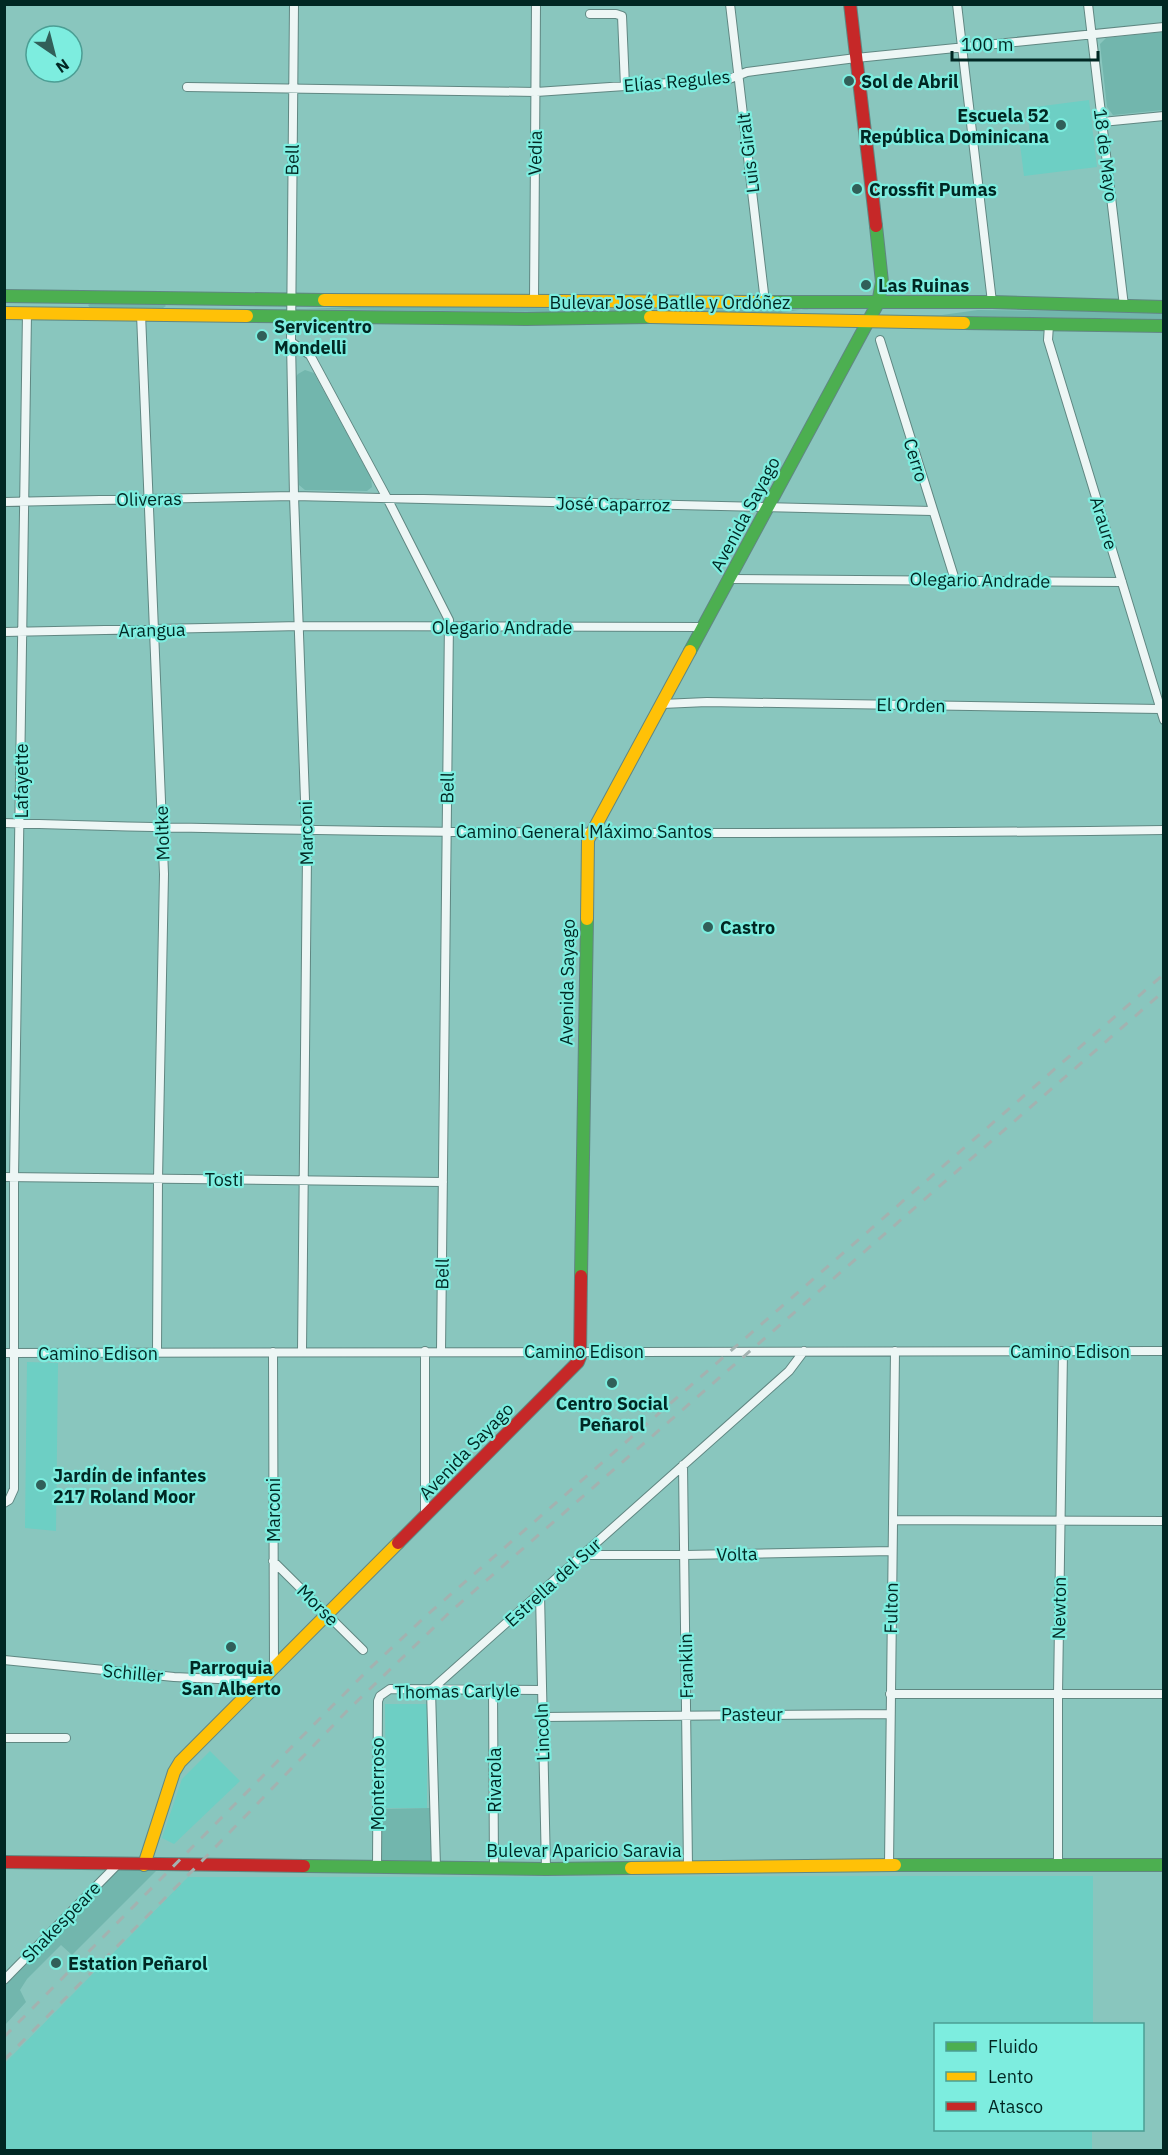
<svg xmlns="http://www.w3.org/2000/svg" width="1168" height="2155" font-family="'IBM Plex Sans',sans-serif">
  <rect width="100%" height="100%" fill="#89c6be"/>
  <path fill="#6dcfc4" d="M 1089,100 L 1097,167 L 1024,176 L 1020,144 L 1031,142 L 1027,108 Z
    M 27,1362 L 58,1363 L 56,1531 L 25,1528 Z
    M 385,1704 L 427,1704 L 427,1808 L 386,1808 Z
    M 210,1751 L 240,1781 L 174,1844 L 162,1838 L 182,1779 Z
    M 1093,1876 L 1093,2024 L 936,2024 L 936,2130 L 1092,2130 L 1092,2150 L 5,2150 L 5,2063 L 188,1877 Z"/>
  <path fill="#72b6ad" d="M 1163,32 L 1163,110 L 1113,115 L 1107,107 L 1100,44 L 1106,38 Z
    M 90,304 L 164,304 L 166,306 L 163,308 L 90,308 L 88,305 Z
    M 372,306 L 679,310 L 855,309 L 804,309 L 768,315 L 306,309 Z
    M 978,310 L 1164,312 L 1163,319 L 898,315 L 942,315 Z
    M 305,370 L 314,373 L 371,478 L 372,487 L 367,491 L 305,490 L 299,485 L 295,378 L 298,374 Z
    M 431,1808 L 431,1861 L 382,1861 L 381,1809 Z
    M 158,1869 L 72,1955 L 61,1945 L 27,1979 L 20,1990 L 26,2002 L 5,2025 L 5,1984 L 117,1870 Z"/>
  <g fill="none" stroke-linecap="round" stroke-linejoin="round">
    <defs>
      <path id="street" d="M 294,4 L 291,342 L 294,496 L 307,855 L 302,1351
        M 730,4 L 765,302
        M 957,4 L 992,302
        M 1088,4 L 1124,306
        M 590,14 L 616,14 L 622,16 L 625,86
        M 187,87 L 536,92 L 729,79 L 747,72 L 856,58 L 1164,27
        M 1102,122 L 1164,116
        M 534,302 L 536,4
        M 141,314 L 164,874 L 158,1179 L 157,1352
        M 1049,325 L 1048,340 L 1164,720
        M 880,340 L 955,580
        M 291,342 L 310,355 L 387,498 L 449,620 L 441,1351
        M 4,502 L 294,496 L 932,511
        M 731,579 L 1122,582
        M 4,632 L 300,626 L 703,627
        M 662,704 L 707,702 L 1160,709
        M 4,823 C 390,835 777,835 1164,830
        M 4,1177 L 443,1182
        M 425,1351 L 425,1517
        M 273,1352 L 274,1668
        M 4,1353 L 1164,1351
        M 683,1465 L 688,1867
        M 4,1503 L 9,1500 L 14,1489 L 14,1177 L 27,313
        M 893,1520 L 1164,1521
        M 582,1555 L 685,1555 L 892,1551
        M 273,1561 L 363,1650
        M 540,1594 L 546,1869
        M 4,1660 L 174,1677 L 261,1681
        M 493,1690 L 494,1869
        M 890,1694 L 1164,1694
        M 542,1717 L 890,1714
        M 4,1738 L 66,1738
        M 889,1865 L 895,1351
        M 1058,1865 L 1058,1694 L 1063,1351
        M 377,1868 L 378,1701 L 380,1696 L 390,1689 L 541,1690
        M 436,1868 L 431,1690 L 789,1371 L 804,1351
        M 4,1980 L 118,1864"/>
      <path id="fast" d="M 4,296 L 324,300
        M 771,302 L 992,302 L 1164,307
        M 247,316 L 526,319 L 650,317
        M 964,323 L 1164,326
        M 690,651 L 878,303 L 882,282 L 876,226
        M 581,1276 L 587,919
        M 895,1865 L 1164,1865
        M 304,1866 L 546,1869 L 631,1868"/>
      <path id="slow" d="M 324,300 L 771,302
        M 4,313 L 247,316
        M 650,317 L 964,323
        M 587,919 L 588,840 L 690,651
        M 144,1865 L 174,1772 L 180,1762 L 398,1543
        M 631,1868 L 895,1865"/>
      <path id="jam" d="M 850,4 L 876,226
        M 398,1543 L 578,1362 L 580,1357 L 581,1276
        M 4,1862 L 304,1866"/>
    </defs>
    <use href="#street" stroke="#608782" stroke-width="10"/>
    <use href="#fast" stroke="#608782" stroke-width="14"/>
    <use href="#slow" stroke="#608782" stroke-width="14"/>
    <use href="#jam" stroke="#608782" stroke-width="14"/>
    <use href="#street" stroke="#edf6f5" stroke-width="8"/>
    <use href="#fast" stroke="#4caf50" stroke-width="12"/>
    <use href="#slow" stroke="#ffc107" stroke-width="12"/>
    <use href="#jam" stroke="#c62828" stroke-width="12"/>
    <path stroke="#a3b2b0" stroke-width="3" stroke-dasharray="10 10" stroke-linecap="butt" d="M 4,2037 L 367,1671 L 427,1615 L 1164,974
      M 4,2060 L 199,1864 L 349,1709 L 450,1612 L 1164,991"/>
  </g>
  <g fill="#315f59" stroke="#7deddf" stroke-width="2">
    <circle cx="849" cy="81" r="6"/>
    <circle cx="1061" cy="125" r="6"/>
    <circle cx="857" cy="189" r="6"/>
    <circle cx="866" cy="285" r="6"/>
    <circle cx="262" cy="336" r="6"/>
    <circle cx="708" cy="927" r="6"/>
    <circle cx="612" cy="1383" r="6"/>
    <circle cx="41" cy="1485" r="6"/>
    <circle cx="231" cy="1647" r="6"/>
    <circle cx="56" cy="1963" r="6"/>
  </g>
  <g text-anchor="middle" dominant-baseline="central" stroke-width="4.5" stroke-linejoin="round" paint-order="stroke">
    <g font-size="18" fill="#012723" stroke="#7deddf">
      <text transform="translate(677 81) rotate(-5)">Elías Regules</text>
      <text transform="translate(535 153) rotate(-89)">Vedia</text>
      <text transform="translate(748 153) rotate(-97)">Luis Giralt</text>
      <text transform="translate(1106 155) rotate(83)">18 de Mayo</text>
      <text transform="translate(292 160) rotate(-89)">Bell</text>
      <text x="670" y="302">Bulevar José Batlle y Ordóñez</text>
      <text transform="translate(916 460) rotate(73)">Cerro</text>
      <text transform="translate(149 499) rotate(-1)">Oliveras</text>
      <text transform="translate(613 504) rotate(1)">José Caparroz</text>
      <text transform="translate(745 514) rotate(-62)">Avenida Sayago</text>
      <text transform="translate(1104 523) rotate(73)">Araure</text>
      <text transform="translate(980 580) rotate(1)">Olegario Andrade</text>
      <text x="502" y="627">Olegario Andrade</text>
      <text transform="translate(152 630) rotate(-1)">Arangua</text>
      <text transform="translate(911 705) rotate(1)">El Orden</text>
      <text transform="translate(21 781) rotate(-90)">Lafayette</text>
      <text transform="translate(447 788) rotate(-89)">Bell</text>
      <text x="584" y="831">Camino General Máximo Santos</text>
      <text transform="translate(162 833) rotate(-92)">Moltke</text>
      <text transform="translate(306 833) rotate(-91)">Marconi</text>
      <text transform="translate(567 982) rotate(-89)">Avenida Sayago</text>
      <text x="224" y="1179">Tosti</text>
      <text transform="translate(442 1274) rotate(-89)">Bell</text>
      <text x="584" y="1351">Camino Edison</text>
      <text x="1070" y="1351">Camino Edison</text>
      <text x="98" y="1353">Camino Edison</text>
      <text transform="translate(466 1451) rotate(-46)">Avenida Sayago</text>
      <text transform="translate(273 1510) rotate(-90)">Marconi</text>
      <text transform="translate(737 1554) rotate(-1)">Volta</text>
      <text transform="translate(553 1582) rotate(-42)">Estrella del Sur</text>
      <text transform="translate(318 1605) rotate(45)">Morse</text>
      <text transform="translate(891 1608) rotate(-89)">Fulton</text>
      <text transform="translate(1059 1608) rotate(-89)">Newton</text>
      <text transform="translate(686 1666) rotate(-91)">Franklin</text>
      <text transform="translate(133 1673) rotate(5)">Schiller</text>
      <text transform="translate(457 1691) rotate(-1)">Thomas Carlyle</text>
      <text x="752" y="1714">Pasteur</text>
      <text transform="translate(542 1732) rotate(-92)">Lincoln</text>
      <text transform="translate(494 1780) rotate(-90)">Rivarola</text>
      <text transform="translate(377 1784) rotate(-90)">Monterroso</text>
      <text x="584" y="1850">Bulevar Aparicio Saravia</text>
      <text transform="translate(61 1922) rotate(-46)">Shakespeare</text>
    </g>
    <g font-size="18" font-weight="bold" fill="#012723" stroke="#7deddf" text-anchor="start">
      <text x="861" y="81">Sol de Abril</text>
      <text x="1049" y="115" text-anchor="end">Escuela 52<tspan x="1049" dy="21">República Dominicana</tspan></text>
      <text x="869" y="189">Crossfit Pumas</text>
      <text x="878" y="285">Las Ruinas</text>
      <text x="274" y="326">Servicentro<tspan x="274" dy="21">Mondelli</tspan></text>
      <text x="720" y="927">Castro</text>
      <text x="612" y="1403" text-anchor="middle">Centro Social<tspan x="612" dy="21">Peñarol</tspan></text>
      <text x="53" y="1475">Jardín de infantes<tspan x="53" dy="21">217 Roland Moor</tspan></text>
      <text x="231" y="1667" text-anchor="middle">Parroquia<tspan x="231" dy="21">San Alberto</tspan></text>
      <text x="68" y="1963">Estation Peñarol</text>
    </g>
  </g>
  <rect width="1168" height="2155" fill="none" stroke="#012723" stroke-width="12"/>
  <rect x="934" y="2023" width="210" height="108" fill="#7deddf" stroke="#4b9e94" stroke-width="1.5"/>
  <rect x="946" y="2042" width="30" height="9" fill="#4caf50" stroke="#4b9e94" stroke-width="1.5"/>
  <text x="988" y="2053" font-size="18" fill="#012723">Fluido</text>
  <rect x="946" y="2072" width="30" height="9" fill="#ffc107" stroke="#4b9e94" stroke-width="1.5"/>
  <text x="988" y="2083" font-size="18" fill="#012723">Lento</text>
  <rect x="946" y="2102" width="30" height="9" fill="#c62828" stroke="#4b9e94" stroke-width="1.5"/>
  <text x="988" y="2113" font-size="18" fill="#012723">Atasco</text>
  <g transform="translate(54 54) rotate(145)"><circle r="28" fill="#7deddf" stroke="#4b9e94" stroke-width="1.5"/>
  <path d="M0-4.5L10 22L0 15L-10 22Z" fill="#315f59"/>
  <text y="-9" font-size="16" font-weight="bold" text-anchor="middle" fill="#012723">N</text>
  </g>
  <path d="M952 51v9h146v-9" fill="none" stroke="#012723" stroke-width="3"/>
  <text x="961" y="51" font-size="18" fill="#012723" stroke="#7deddf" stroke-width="4.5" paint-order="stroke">100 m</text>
</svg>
